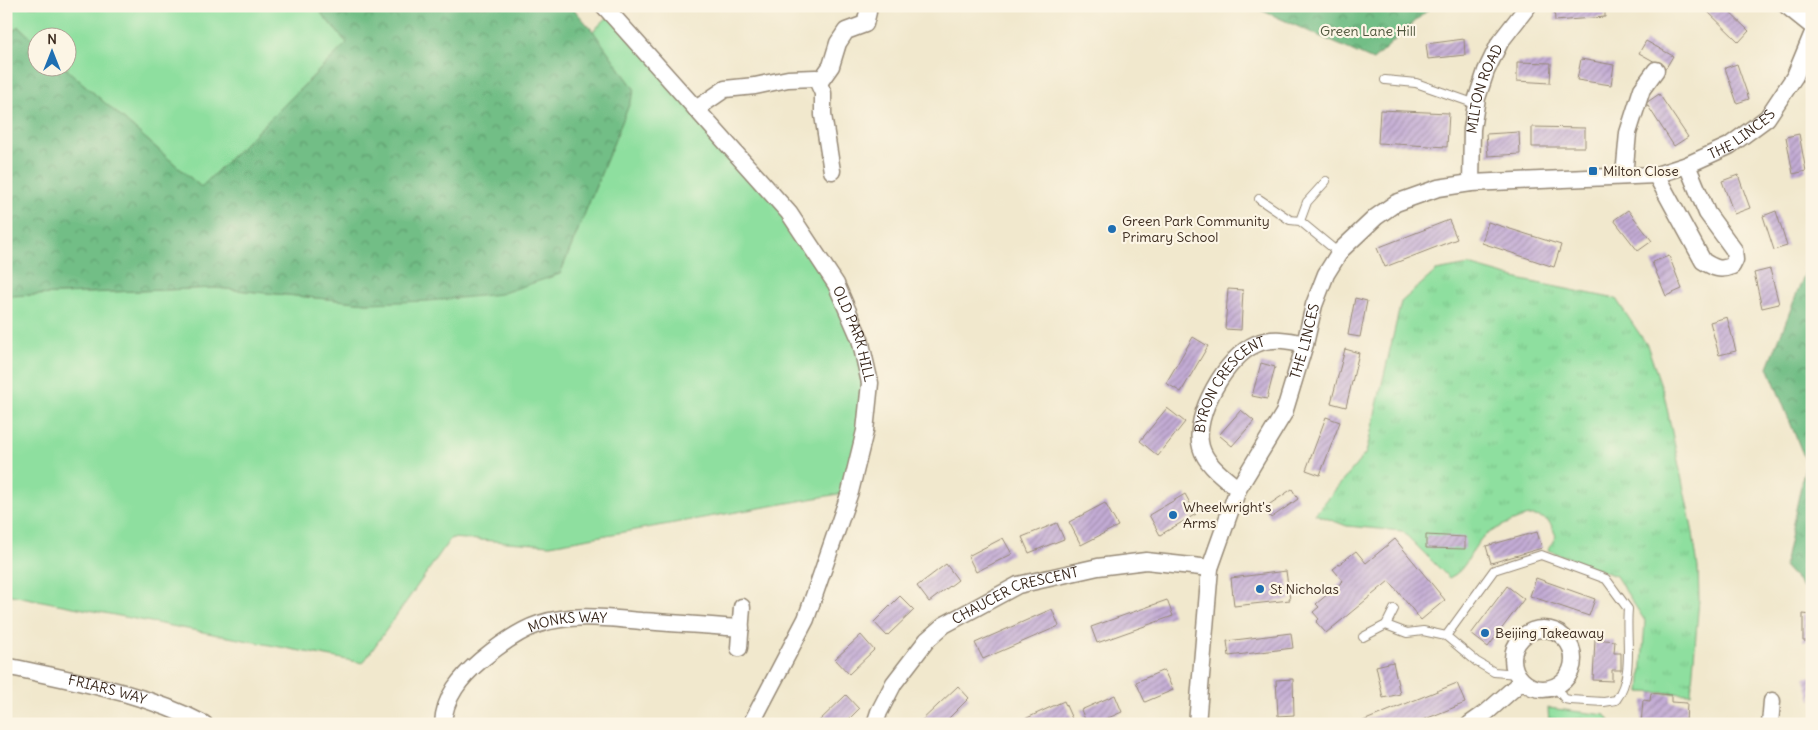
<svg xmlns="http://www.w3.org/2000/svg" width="1818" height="730" font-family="Delius,sans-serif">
  <defs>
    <pattern id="forest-crowns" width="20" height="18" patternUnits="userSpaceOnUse" patternTransform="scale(1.25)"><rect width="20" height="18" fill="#72be86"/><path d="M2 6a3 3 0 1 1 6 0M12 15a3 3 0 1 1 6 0" fill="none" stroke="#5f9b6d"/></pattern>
    <pattern id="park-tufts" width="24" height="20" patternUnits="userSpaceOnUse" patternTransform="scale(1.25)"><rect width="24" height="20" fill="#8edf9f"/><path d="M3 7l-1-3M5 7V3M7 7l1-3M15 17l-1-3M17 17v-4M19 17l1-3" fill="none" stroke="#7bc088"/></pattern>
    <pattern id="building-hatch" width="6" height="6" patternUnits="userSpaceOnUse" patternTransform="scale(1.25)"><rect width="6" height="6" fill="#c3acd5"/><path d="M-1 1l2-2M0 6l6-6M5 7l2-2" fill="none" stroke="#a08cac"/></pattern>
  </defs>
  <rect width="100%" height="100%" fill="#fcf5e5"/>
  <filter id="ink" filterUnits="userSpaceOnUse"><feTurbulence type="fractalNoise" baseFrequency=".02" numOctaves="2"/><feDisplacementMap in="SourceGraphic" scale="10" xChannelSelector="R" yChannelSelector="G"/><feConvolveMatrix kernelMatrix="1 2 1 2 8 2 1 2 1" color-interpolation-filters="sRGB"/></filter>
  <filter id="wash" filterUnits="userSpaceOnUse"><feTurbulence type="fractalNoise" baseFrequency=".0096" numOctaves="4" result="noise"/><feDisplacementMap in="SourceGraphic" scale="20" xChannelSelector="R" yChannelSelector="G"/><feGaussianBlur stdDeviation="1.12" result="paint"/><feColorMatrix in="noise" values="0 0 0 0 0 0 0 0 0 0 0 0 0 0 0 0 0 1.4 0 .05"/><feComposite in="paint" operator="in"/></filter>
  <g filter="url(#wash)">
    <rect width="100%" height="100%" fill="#f1e8cd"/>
    <path fill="#8edf9f" stroke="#64845e" d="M 6,6 L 315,6 L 347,43 L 201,187 L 65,68 L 68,68 L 68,38 L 38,38 L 37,43 L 18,26 L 6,40 Z
      M 611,14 L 789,213 L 836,284 L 870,383 L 850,492 L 550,545 L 451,538 L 363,663 L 6,594 L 6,296 L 216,288 L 367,303 L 560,274 L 635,90 L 593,31 Z"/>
    <path fill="url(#forest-crowns)" stroke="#567452" d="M 315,6 L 571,6 L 593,31 L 635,90 L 560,274 L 500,294 L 428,301 L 367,303 L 216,288 L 6,296 L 6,40 L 18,26 L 37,43 L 38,68 L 65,68 L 201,187 L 347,43 Z
      M 1252,6 L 1432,6 L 1373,60 Z
      M 1812,255 L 1812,597 L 1784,566 L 1806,462 L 1768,367 Z"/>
    <path fill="url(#park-tufts)" stroke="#64845e" d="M 1469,265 L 1522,280 L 1616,299 L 1647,345 L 1664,394 L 1693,533 L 1698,568 L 1699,599 L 1691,694 L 1640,692 L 1645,621 L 1616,576 L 1548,550 L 1556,536 C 1554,532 1552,525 1549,522 C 1545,518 1535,515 1530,516 C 1521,516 1487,532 1481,539 C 1469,553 1467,570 1449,578 L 1402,531 L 1347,526 L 1315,514 L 1366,453 L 1401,302 L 1436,271 Z
      M 1548,708 L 1606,715 L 1612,724 L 1549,724 Z"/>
    <g id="blocks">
      <path fill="url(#building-hatch)" d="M 1554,6 L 1605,6 L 1605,17 L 1555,21 Z
        M 1702,6 L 1723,6 L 1749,31 L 1739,42 Z
        M 1464,39 L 1465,55 L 1428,59 L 1426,44 Z
        M 1646,41 L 1673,56 L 1666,68 L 1639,53 Z
        M 1581,59 L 1614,65 L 1611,85 L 1577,80 Z
        M 1517,62 L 1551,63 L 1550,83 L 1517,81 Z
        M 1737,64 L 1749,99 L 1737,103 L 1725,68 Z
        M 1659,94 L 1688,137 L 1674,146 L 1646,103 Z
        M 1380,110 L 1449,113 L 1447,147 L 1378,143 Z
        M 1532,127 L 1585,128 L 1585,147 L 1532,147 Z
        M 1519,132 L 1520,154 L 1488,156 L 1486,134 Z
        M 1799,134 L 1806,171 L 1793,174 L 1786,137 Z
        M 1738,175 L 1750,208 L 1734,214 L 1722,181 Z
        M 1628,210 L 1652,241 L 1638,251 L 1614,220 Z
        M 1776,211 L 1787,246 L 1774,250 L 1763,216 Z
        M 1449,220 L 1457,239 L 1385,267 L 1377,248 Z
        M 1488,222 L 1561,245 L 1554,267 L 1482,243 Z
        M 1669,256 L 1682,289 L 1666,296 L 1652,262 Z
        M 1770,269 L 1779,304 L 1762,308 L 1754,273 Z
        M 1228,289 L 1243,290 L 1241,330 L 1225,329 Z
        M 1355,298 L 1367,301 L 1360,337 L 1348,335 Z
        M 1727,317 L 1736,351 L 1719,355 L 1710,322 Z
        M 1193,337 L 1208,346 L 1181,392 L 1166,383 Z
        M 1345,349 L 1359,353 L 1346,407 L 1331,403 Z
        M 1261,363 L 1275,367 L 1267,399 L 1252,396 Z
        M 1167,408 L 1185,422 L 1158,456 L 1140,441 Z
        M 1241,410 L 1254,421 L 1232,446 L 1219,435 Z
        M 1326,417 L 1340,422 L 1320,475 L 1306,470 Z
        M 1292,489 L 1298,499 L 1271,518 L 1264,508 Z
        M 1185,494 L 1196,514 L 1160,535 L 1149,515 Z
        M 1105,503 L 1118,526 L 1081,545 L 1069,522 Z
        M 1057,523 L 1064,539 L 1029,553 L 1022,537 Z
        M 1537,532 L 1542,548 L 1491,563 L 1486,546 Z
        M 1426,535 L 1465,537 L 1465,549 L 1426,548 Z
        M 1003,538 L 1012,554 L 976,572 L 968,556 Z
        M 1395,539 L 1445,600 L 1421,620 L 1389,581 L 1326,633 L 1316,622 L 1319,619 L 1313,612 L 1319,607 L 1316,604 L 1343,581 L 1333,569 L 1356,551 L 1366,563 Z
        M 946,564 L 958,580 L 929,602 L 917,586 Z
        M 1286,571 L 1290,600 L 1234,606 L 1231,578 Z
        M 1536,578 L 1595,599 L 1589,616 L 1530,596 Z
        M 1507,586 L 1524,599 L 1488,647 L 1471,634 Z
        M 900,596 L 914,610 L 887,636 L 874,622 Z
        M 1167,600 L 1173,616 L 1097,643 L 1091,627 Z
        M 1052,609 L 1059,626 L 983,659 L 975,643 Z
        M 1803,614 L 1812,615 L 1812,641 L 1803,641 Z
        M 1291,633 L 1293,648 L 1229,656 L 1227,641 Z
        M 861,635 L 874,650 L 849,674 L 835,659 Z
        M 1595,639 L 1615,641 L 1614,653 L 1621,653 L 1621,670 L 1612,670 L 1612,681 L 1593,680 Z
        M 1393,662 L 1400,694 L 1383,698 L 1376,666 Z
        M 1164,670 L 1173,690 L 1145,702 L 1136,682 Z
        M 1812,676 L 1812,700 L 1811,700 L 1805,678 Z
        M 1293,679 L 1294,715 L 1278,716 L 1276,680 Z
        M 1457,683 L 1465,703 L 1413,724 L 1364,724 L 1363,721 Z
        M 958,686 L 969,698 L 943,724 L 918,724 Z
        M 1651,693 L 1671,695 L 1671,702 L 1687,703 L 1686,724 L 1641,724 L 1643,700 L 1650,701 Z
        M 846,695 L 859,709 L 844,724 L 819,724 L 818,722 Z
        M 1115,695 L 1122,712 L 1094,724 L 1087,724 L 1081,710 Z
        M 1064,701 L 1073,721 L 1066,724 L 1014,724 Z"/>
    </g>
  </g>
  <g filter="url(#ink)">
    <use href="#blocks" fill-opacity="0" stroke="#968976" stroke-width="1"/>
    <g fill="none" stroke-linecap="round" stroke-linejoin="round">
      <defs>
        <path id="service" d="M 1385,80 L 1416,83 L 1476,104
          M 1259,199 L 1290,220 L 1300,221 L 1340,254
          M 1300,221 L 1307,202 L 1326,181
          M 1386,625 L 1394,609
          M 1363,637 L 1386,625 L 1407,633 L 1423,631 L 1446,636
          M 1517,674 L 1494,672 L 1477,662 L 1446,636 L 1494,570 L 1541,555 L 1606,579 L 1628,609 C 1625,638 1635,674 1616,700 L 1604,702 L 1570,700 L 1565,699 L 1555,687"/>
        <g id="minor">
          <path id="s1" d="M 604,6 L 789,213 L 836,284 L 860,339 L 870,383 L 865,431 L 850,492 L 806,619 L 751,724"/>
          <path d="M 1787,6 L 1812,26"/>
          <path d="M 819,83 L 831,66 L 838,43 L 846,31 L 865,24 L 868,12 L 867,6"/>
          <path d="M 696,109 L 725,89 L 755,86 L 788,79 L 816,78 L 823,93 L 823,115 L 832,171"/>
          <path d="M 1656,175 L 1703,261 C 1714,268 1720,271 1732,266 L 1735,260 L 1734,250 L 1707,213 L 1687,165"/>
          <path d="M 1624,176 L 1628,133 L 1642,89 L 1656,70"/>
          <path id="s2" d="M 1471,183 L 1472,129 L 1477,98 L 1486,71 L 1500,42 L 1528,6"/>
          <path id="s3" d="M 1238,489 C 1224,477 1206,465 1201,447 C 1192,416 1227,356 1256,344 C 1272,337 1288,340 1305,344"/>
          <circle cx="1543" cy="659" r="30"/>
          <path d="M 739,648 L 742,607"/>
          <path id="s4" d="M 6,666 C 73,681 143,692 204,724"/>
          <path id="s5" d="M 443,724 C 444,697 461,677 481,660 C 498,646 518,631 539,624 C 571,613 608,618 641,621 C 675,623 708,626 741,628"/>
          <path id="s6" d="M 875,724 L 879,712 L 894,683 L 927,640 L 944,625 L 1018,585 L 1098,567 L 1146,561 L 1210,568"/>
          <path id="s7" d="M 1197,724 L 1210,568 L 1238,489 L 1284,413 L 1305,344 L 1314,305 L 1326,274 L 1341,250 L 1376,217 L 1396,203 L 1438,188 L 1471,183 L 1656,175 L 1687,165 L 1729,146 L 1767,118 L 1795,76 L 1812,35"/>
          <path d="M 1470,724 L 1487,712 L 1522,681"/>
          <path d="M 1770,724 L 1772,701"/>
        </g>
      </defs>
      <use href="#service" stroke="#968976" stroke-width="10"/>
      <use href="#minor" stroke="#968976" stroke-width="19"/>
      <use href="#service" stroke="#fff" stroke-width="8"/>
      <use href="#minor" stroke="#fff" stroke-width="16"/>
    </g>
  </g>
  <g fill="#1f6fb2" stroke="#fcf5e5" stroke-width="2">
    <rect x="1588" y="166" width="10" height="10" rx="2.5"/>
    <circle cx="1112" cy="229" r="5"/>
    <circle cx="1173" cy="515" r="5"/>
    <circle cx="1260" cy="589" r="5"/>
    <circle cx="1485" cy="633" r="5"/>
  </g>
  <g text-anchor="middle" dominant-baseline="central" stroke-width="4.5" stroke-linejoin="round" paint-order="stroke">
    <g font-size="14" fill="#50573e" stroke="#fcf5e5">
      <text x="1368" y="31">Green Lane Hill</text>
    </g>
    <g font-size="14" fill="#3b2a1e" stroke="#fcf5e5">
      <text stroke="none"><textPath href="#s2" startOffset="96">MILTON ROAD</textPath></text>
      <text stroke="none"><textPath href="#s7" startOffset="934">THE LINCES</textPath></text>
      <text stroke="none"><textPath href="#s1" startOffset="416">OLD PARK HILL</textPath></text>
      <text stroke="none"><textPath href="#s7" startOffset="404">THE LINCES</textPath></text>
      <text stroke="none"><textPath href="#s3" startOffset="130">BYRON CRESCENT</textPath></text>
      <text stroke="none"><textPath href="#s6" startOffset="200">CHAUCER CRESCENT</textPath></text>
      <text stroke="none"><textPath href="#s5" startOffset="174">MONKS WAY</textPath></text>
      <text stroke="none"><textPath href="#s4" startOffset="104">FRIARS WAY</textPath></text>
    </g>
    <g font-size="14" fill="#3b2a1e" stroke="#fcf5e5" text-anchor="start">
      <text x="1603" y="171">Milton Close</text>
      <text x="1122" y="221">Green Park Community<tspan x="1122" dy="16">Primary School</tspan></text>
      <text x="1183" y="507">Wheelwright's<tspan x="1183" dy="16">Arms</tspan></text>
      <text x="1270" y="589">St Nicholas</text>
      <text x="1495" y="633">Beijing Takeaway</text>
    </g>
  </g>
  <rect width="1818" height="730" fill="none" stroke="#fcf5e5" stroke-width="25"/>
  <g transform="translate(52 52)"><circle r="24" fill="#fcf5e5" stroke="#afa495"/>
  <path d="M0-4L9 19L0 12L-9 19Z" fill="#1f6fb2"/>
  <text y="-8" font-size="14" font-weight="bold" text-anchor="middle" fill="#3b2a1e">N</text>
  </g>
</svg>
